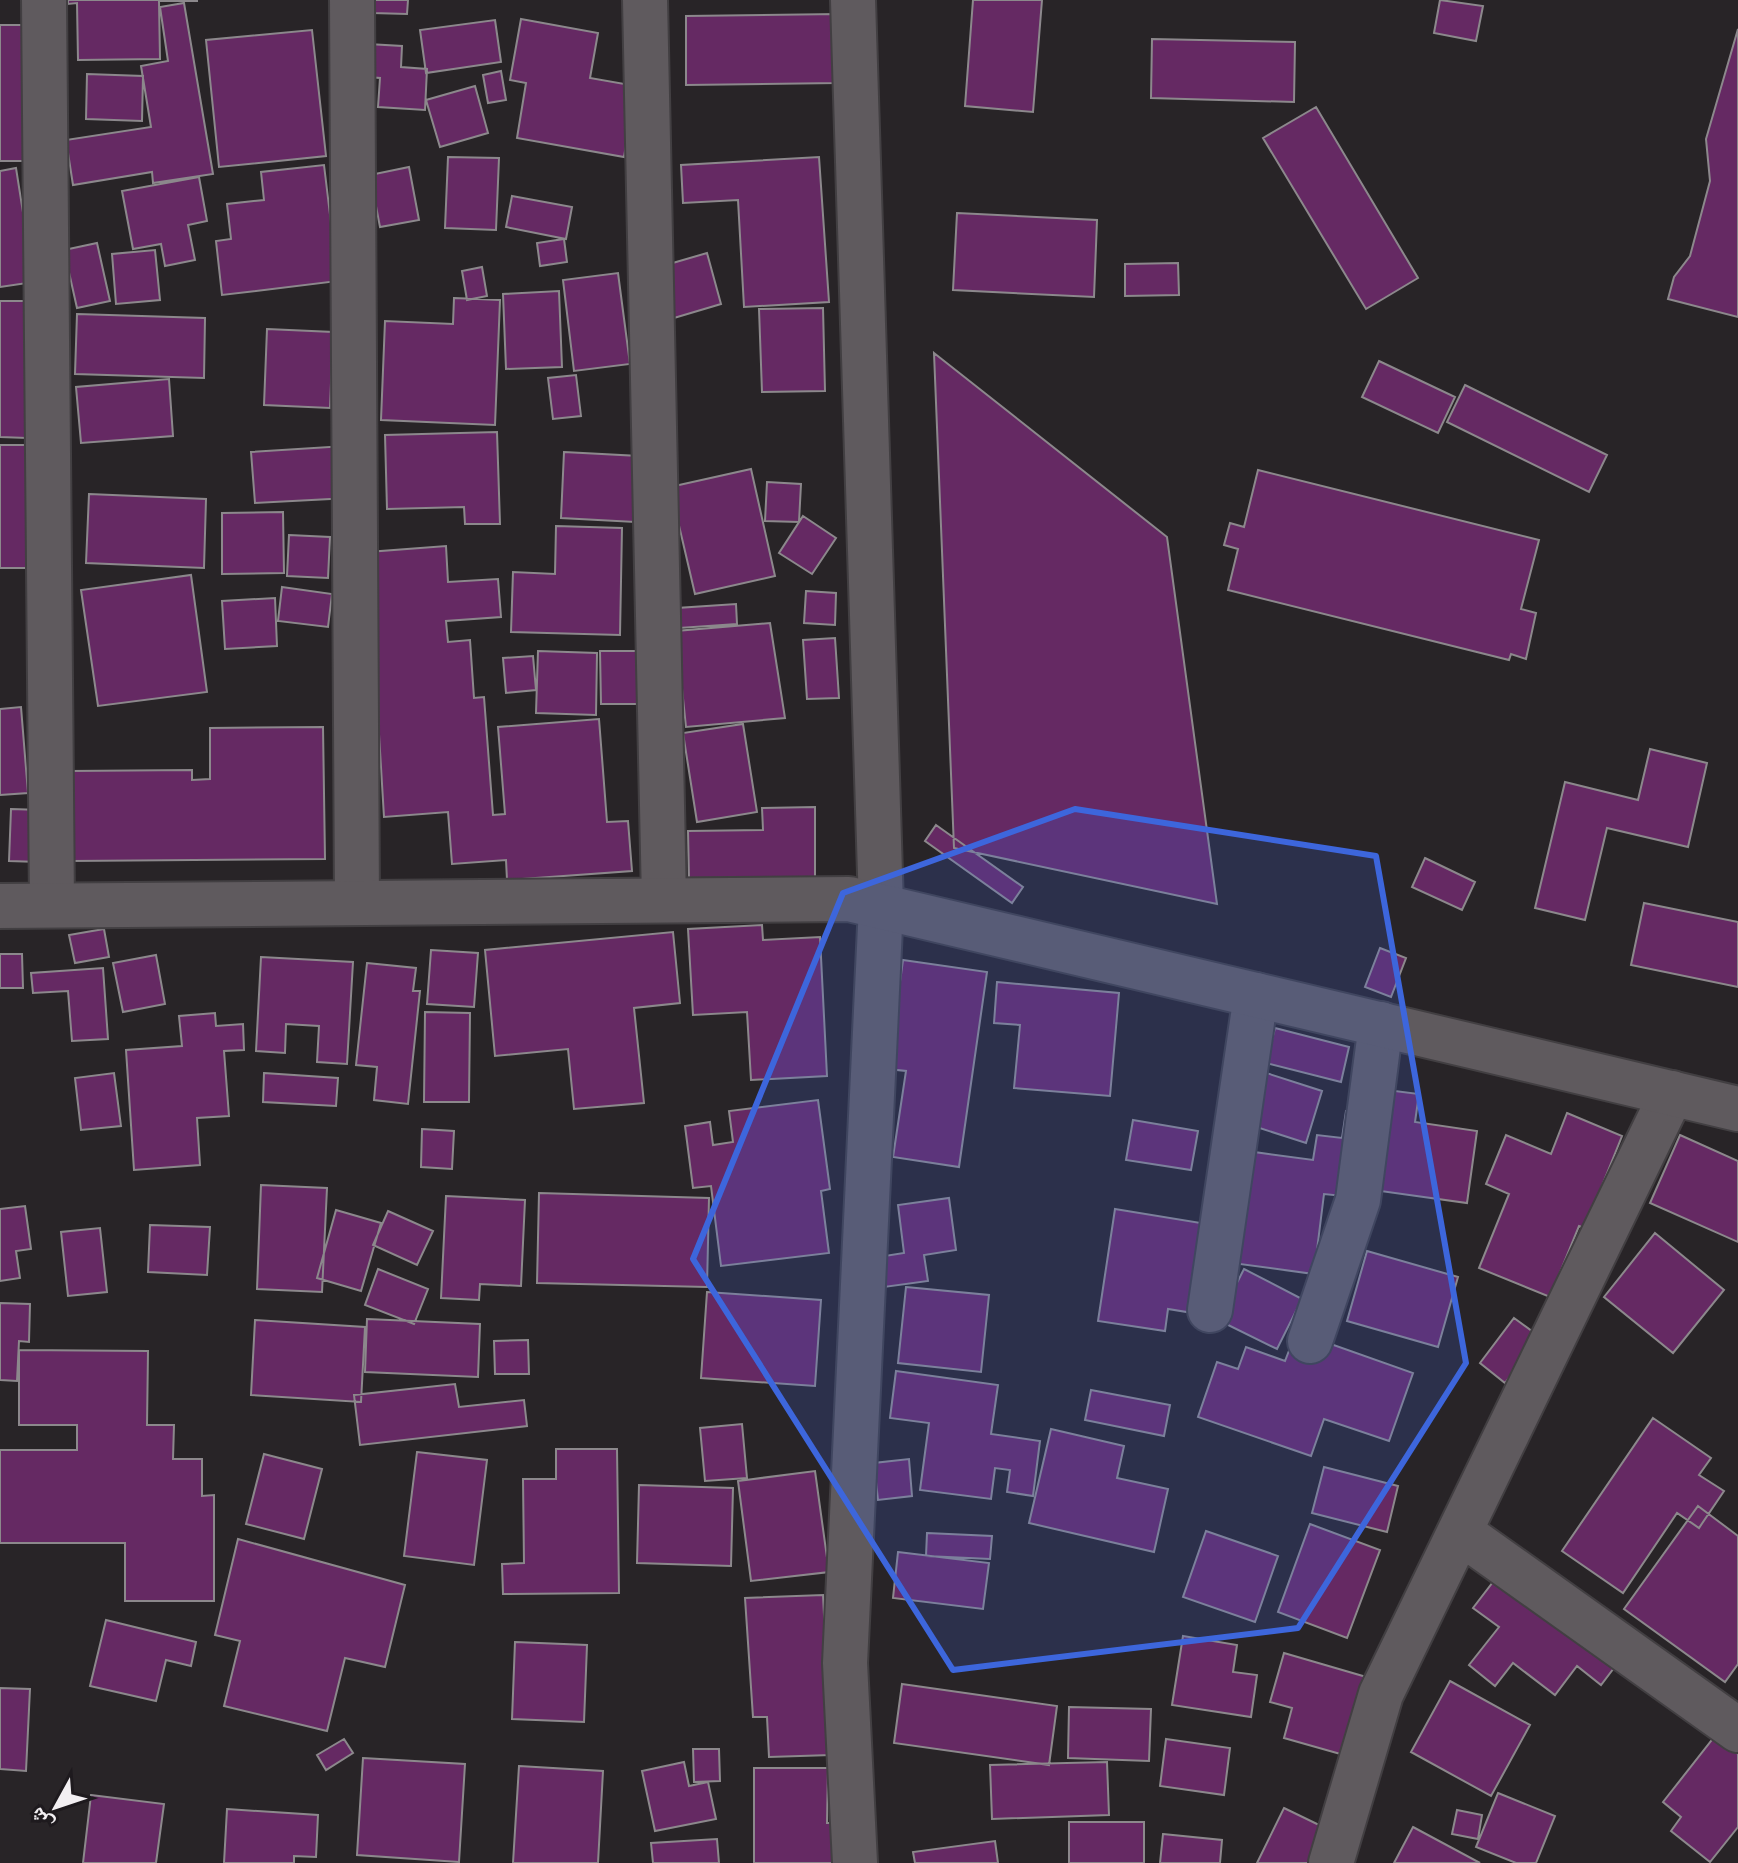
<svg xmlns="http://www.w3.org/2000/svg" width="1738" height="1863" font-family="Lato,'Noto Naskh Arabic',sans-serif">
  <rect width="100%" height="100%" fill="#282427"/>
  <path fill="#652963" stroke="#8c888c" stroke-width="2" d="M 68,0 L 197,0 L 197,1 L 159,1 L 160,59 L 78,60 L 77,3 L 68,4 Z
    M 373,0 L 408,0 L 407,14 L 373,13 Z
    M 973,0 L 1042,0 L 1033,112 L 965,106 Z
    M 1440,0 L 1483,6 L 1476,41 L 1434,33 Z
    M 184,3 L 213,174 L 153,183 L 152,172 L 73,185 L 66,140 L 151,127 L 141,66 L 168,61 L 160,7 Z
    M 838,14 L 838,83 L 686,85 L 686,16 Z
    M 521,19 L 598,33 L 590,78 L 636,86 L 624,157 L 517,138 L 526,83 L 510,80 Z
    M 495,20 L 501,62 L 426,73 L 420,30 Z
    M 0,25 L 32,25 L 33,161 L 0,161 Z
    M 1738,29 L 1738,317 L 1668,299 L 1674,277 L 1690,256 L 1710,181 L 1706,139 Z
    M 312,30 L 326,156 L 219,167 L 206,40 Z
    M 1152,39 L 1295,42 L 1294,102 L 1151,98 Z
    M 368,44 L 402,46 L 401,67 L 427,69 L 425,110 L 378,107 L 380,78 L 367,77 Z
    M 501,71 L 506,100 L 488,103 L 483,75 Z
    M 87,74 L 143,76 L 142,121 L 86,119 Z
    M 475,86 L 488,133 L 440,147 L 426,100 Z
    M 1316,107 L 1418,278 L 1366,309 L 1263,138 Z
    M 448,157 L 499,158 L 496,230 L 445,228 Z
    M 819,157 L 829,302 L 744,307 L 738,200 L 683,203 L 681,165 Z
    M 324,165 L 338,281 L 222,295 L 216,241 L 231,239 L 227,204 L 264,200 L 261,172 Z
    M 409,167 L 419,220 L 380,227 L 370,175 Z
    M 16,168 L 34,282 L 0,287 L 0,171 Z
    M 199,177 L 207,221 L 188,225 L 195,260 L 165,266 L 161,244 L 133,249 L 122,191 Z
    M 512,196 L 572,207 L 566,239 L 506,227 Z
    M 957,213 L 1097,220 L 1094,297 L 953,290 Z
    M 564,239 L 567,262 L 540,266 L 537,243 Z
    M 97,243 L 110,301 L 77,308 L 64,250 Z
    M 155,250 L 160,300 L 116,304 L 112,254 Z
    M 707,253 L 721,304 L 674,318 L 659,267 Z
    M 1178,263 L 1179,295 L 1125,296 L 1125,264 Z
    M 482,267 L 487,296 L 467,300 L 462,271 Z
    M 618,273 L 630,364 L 574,371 L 563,280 Z
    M 559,291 L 562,367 L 506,369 L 503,294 Z
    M 454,298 L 500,300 L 495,425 L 381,420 L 385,321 L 453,324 Z
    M 0,301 L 31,301 L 27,438 L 0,437 Z
    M 823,308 L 825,391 L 762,392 L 759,309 Z
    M 77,314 L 205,318 L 204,378 L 75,374 Z
    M 267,329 L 333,332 L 330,408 L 264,405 Z
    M 934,353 L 1167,537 L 1217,904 L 954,848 Z
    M 1379,361 L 1455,397 L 1438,433 L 1362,397 Z
    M 576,375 L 581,416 L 553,419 L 548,378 Z
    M 169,379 L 173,436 L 81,443 L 76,387 Z
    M 1465,385 L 1607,455 L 1589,492 L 1447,422 Z
    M 497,432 L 500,524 L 465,524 L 464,507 L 387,509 L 385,435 Z
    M 0,445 L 33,445 L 34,568 L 0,568 Z
    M 345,446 L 349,498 L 255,503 L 251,452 Z
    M 564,452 L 639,456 L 635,522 L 561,518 Z
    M 751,469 L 775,576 L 695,594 L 670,487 Z
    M 1258,470 L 1539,540 L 1521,609 L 1536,613 L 1526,659 L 1511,654 L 1509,660 L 1228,590 L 1238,549 L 1224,545 L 1230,523 L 1244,527 Z
    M 767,482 L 801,484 L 799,522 L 765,521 Z
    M 89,494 L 206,499 L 204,568 L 86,563 Z
    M 283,512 L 284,573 L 222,574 L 222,513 Z
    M 803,516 L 836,538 L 812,574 L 779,553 Z
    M 556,526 L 622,528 L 620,635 L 511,632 L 513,572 L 555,574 Z
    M 289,535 L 330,537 L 328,578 L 287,576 Z
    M 446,546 L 448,582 L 498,579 L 501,617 L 446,621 L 448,642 L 470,640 L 474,698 L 484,697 L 493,815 L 505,814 L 498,727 L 599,719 L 607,822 L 628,821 L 632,871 L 507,880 L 506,860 L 452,864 L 448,812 L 384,817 L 368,552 Z
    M 191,575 L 207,692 L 98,706 L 81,590 Z
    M 282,587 L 332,594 L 328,627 L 278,621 Z
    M 806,591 L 836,593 L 835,625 L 804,623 Z
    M 275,598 L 277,646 L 225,649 L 222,601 Z
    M 736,604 L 737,624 L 679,628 L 677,608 Z
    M 770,623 L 785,718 L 686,727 L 676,631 Z
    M 835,638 L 839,698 L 807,699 L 803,640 Z
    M 538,651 L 597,653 L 596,715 L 536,713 Z
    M 600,651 L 640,651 L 642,704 L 601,704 Z
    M 533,656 L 536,690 L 506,693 L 503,658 Z
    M 21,707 L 28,793 L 0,795 L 0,709 Z
    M 743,724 L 757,812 L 697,822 L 683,733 Z
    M 323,727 L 325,859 L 70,861 L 69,771 L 192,770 L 192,780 L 210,779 L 210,728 Z
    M 1650,749 L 1707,763 L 1688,847 L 1607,828 L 1585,920 L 1535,908 L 1565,782 L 1638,800 Z
    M 815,807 L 815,879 L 689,879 L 688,831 L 763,830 L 762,808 Z
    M 11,809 L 41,810 L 39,862 L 9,861 Z
    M 936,825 L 1023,887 L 1012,903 L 925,841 Z
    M 1425,858 L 1475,882 L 1462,910 L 1412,887 Z
    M 1644,903 L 1738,922 L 1738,987 L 1631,965 Z
    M 762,925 L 763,940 L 820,937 L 827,1076 L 751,1080 L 747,1012 L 693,1015 L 688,929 Z
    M 104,929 L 109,957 L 75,963 L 69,935 Z
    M 673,932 L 680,1003 L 634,1008 L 644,1103 L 574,1109 L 568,1049 L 495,1056 L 485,950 Z
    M 1380,948 L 1406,958 L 1391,997 L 1365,987 Z
    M 431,950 L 478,953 L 474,1007 L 427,1004 Z
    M 0,954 L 22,954 L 23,988 L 0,988 Z
    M 156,955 L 165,1004 L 123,1012 L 113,963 Z
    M 261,957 L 353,962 L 347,1064 L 317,1062 L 319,1026 L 286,1024 L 285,1053 L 256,1051 Z
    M 903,960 L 987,972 L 959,1167 L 893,1157 L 906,1071 L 888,1069 Z
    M 367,963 L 416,968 L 413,991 L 420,991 L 408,1104 L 374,1100 L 377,1067 L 356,1065 Z
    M 103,968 L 108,1039 L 72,1041 L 68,991 L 33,993 L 31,973 Z
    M 997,982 L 1119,993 L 1110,1096 L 1014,1088 L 1020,1025 L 994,1023 Z
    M 425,1012 L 470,1013 L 469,1102 L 424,1102 Z
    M 215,1013 L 216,1026 L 243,1024 L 244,1050 L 224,1051 L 229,1116 L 197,1118 L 200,1165 L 134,1170 L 126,1050 L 182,1046 L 179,1016 Z
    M 1275,1028 L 1349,1047 L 1341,1082 L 1266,1063 Z
    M 1254,1069 L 1322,1091 L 1306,1143 L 1238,1121 Z
    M 114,1073 L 121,1126 L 81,1130 L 75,1078 Z
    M 264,1073 L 338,1078 L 336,1106 L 263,1102 Z
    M 1379,1089 L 1419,1094 L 1415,1122 L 1477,1131 L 1467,1203 L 1366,1189 Z
    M 818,1100 L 830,1189 L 821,1191 L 829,1253 L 721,1266 L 711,1186 L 693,1188 L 685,1126 L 710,1122 L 713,1145 L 733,1142 L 729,1111 Z
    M 1346,1111 L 1364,1113 L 1353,1197 L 1324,1194 L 1314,1274 L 1232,1263 L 1247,1151 L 1313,1160 L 1317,1135 L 1342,1138 Z
    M 1567,1113 L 1622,1136 L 1585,1228 L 1579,1226 L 1550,1297 L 1479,1268 L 1509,1194 L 1486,1184 L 1506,1135 L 1551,1154 Z
    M 1133,1120 L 1198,1131 L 1191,1170 L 1126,1160 Z
    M 422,1129 L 454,1131 L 452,1169 L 421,1167 Z
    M 1680,1135 L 1738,1161 L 1738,1242 L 1650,1203 Z
    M 261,1185 L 327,1188 L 322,1292 L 257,1289 Z
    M 539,1193 L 709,1198 L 707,1287 L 537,1283 Z
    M 446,1196 L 525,1200 L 521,1286 L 480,1284 L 479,1300 L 441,1298 Z
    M 949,1198 L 956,1250 L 924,1255 L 928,1281 L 877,1288 L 872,1258 L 904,1253 L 898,1205 Z
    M 25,1206 L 31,1249 L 16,1251 L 20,1278 L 0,1281 L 0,1209 Z
    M 1115,1209 L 1213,1225 L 1199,1314 L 1168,1309 L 1165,1331 L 1098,1321 Z
    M 336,1210 L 381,1223 L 361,1291 L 317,1278 Z
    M 388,1211 L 433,1231 L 417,1265 L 373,1245 Z
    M 150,1225 L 210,1227 L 207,1275 L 148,1272 Z
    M 100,1228 L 107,1292 L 68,1296 L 61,1232 Z
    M 1655,1233 L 1724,1290 L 1673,1353 L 1604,1297 Z
    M 1367,1251 L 1458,1277 L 1438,1347 L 1347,1321 Z
    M 378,1269 L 428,1289 L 414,1324 L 365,1305 Z
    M 1244,1269 L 1302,1299 L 1277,1349 L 1218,1320 Z
    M 906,1287 L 989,1295 L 981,1372 L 898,1363 Z
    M 707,1292 L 821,1300 L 815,1386 L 701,1378 Z
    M 0,1303 L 30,1304 L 29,1342 L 19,1341 L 17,1381 L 0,1380 Z
    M 1514,1318 L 1540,1337 L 1505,1383 L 1480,1363 Z
    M 367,1319 L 480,1324 L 478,1377 L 365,1372 Z
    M 255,1320 L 365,1327 L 361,1402 L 251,1395 Z
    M 528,1340 L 529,1374 L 495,1374 L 494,1341 Z
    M 1292,1343 L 1328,1343 L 1413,1373 L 1389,1441 L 1324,1419 L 1311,1456 L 1198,1417 L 1217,1362 L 1238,1369 L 1246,1347 L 1285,1361 Z
    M 19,1350 L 148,1351 L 147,1425 L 174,1425 L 173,1459 L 202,1459 L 202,1496 L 214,1495 L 214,1601 L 125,1601 L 125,1543 L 0,1543 L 0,1450 L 77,1450 L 77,1425 L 19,1425 Z
    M 896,1371 L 998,1385 L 991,1434 L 1040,1441 L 1033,1496 L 1007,1492 L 1010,1470 L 995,1468 L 991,1499 L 920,1490 L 929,1423 L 890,1418 Z
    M 455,1384 L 459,1407 L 524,1400 L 527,1426 L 360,1445 L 354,1395 Z
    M 1091,1390 L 1170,1405 L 1164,1436 L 1085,1420 Z
    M 1653,1418 L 1711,1458 L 1699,1475 L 1724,1491 L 1699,1528 L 1677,1513 L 1623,1593 L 1562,1551 Z
    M 742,1424 L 747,1478 L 705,1481 L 700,1428 Z
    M 1051,1429 L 1124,1446 L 1117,1478 L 1168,1489 L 1154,1552 L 1029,1523 Z
    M 556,1449 L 617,1449 L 619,1593 L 503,1594 L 502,1564 L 524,1563 L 523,1479 L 556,1479 Z
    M 417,1452 L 487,1460 L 474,1565 L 404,1556 Z
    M 264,1454 L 322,1469 L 304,1539 L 246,1524 Z
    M 909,1459 L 912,1496 L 878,1500 L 874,1463 Z
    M 1324,1467 L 1398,1486 L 1387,1532 L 1312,1513 Z
    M 815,1471 L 829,1572 L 751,1581 L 738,1481 Z
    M 639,1485 L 733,1488 L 731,1566 L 637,1563 Z
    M 1698,1506 L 1738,1536 L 1738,1664 L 1725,1682 L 1624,1609 Z
    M 1310,1524 L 1380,1550 L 1347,1638 L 1278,1612 Z
    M 1206,1531 L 1278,1556 L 1255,1622 L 1183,1597 Z
    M 927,1533 L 992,1536 L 990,1559 L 926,1556 Z
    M 238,1539 L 405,1585 L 385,1667 L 345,1658 L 327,1731 L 224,1706 L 240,1641 L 215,1635 Z
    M 898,1552 L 989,1563 L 983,1609 L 893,1598 Z
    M 1503,1569 L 1620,1660 L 1601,1685 L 1577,1666 L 1555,1695 L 1513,1663 L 1495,1686 L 1469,1665 L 1499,1627 L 1473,1608 Z
    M 823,1595 L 831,1755 L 769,1757 L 767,1717 L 753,1717 L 745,1598 Z
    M 106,1620 L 196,1642 L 191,1666 L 166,1660 L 156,1701 L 90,1686 Z
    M 1183,1636 L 1237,1645 L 1233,1672 L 1257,1675 L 1251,1717 L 1172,1705 Z
    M 515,1642 L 587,1645 L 584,1722 L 512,1719 Z
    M 1284,1653 L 1380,1681 L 1358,1759 L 1284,1738 L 1292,1708 L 1270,1702 Z
    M 1450,1681 L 1530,1725 L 1491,1796 L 1411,1752 Z
    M 902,1684 L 1057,1706 L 1049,1765 L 894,1743 Z
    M 0,1688 L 30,1689 L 26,1771 L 0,1769 Z
    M 1069,1707 L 1151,1709 L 1149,1761 L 1068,1758 Z
    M 1715,1736 L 1738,1754 L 1738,1827 L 1710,1862 L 1671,1831 L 1681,1817 L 1663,1802 Z
    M 344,1739 L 353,1753 L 326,1770 L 317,1755 Z
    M 1166,1739 L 1230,1748 L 1224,1795 L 1160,1786 Z
    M 693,1749 L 719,1749 L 720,1781 L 694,1782 Z
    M 363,1758 L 465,1764 L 459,1862 L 357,1855 Z
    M 684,1762 L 689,1786 L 708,1782 L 716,1819 L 655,1831 L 642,1771 Z
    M 1107,1762 L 1109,1815 L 992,1819 L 990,1765 Z
    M 519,1766 L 603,1771 L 598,1863 L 513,1863 Z
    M 754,1768 L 828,1768 L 827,1823 L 844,1823 L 845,1863 L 754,1863 Z
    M 1498,1793 L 1555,1816 L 1536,1863 L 1516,1863 L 1476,1847 Z
    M 91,1795 L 164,1804 L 156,1863 L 83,1863 Z
    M 1284,1808 L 1346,1838 L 1335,1863 L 1257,1863 Z
    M 227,1809 L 318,1815 L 316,1857 L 294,1856 L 294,1863 L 224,1863 Z
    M 1457,1810 L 1482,1815 L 1478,1839 L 1452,1834 Z
    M 1069,1822 L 1144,1822 L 1144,1863 L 1069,1863 Z
    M 1413,1827 L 1480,1863 L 1394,1863 Z
    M 1163,1834 L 1222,1840 L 1220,1863 L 1160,1863 Z
    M 717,1839 L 719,1863 L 653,1863 L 651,1843 Z
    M 995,1841 L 998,1863 L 915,1863 L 913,1852 Z"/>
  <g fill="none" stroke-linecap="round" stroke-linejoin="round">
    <defs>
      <path id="minor" d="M 44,0 L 52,905
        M 352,0 L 357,903
        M 645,0 L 664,900
        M 853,0 L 881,906 L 845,1663 L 855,1863
        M 1210,1310 L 1256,995
        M 1310,1341 L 1358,1200 L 1381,1024
        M 1460,1532 L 1738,1730
        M 1331,1863 L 1381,1694 L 1672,1093"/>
      <path id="tertiary" d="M 0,906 L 849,899 L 1738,1109"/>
    </defs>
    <use href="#minor" stroke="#423f42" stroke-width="48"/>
    <use href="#tertiary" stroke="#423f42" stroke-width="48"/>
    <use href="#minor" stroke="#5f5a5e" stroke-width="44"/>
    <use href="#tertiary" stroke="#5f5a5e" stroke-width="44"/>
  </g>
  <path fill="#3d66dc" fill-opacity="0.2" stroke="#3d66dc" stroke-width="6" stroke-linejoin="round" d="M 1075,809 L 1376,856 L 1466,1363 L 1298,1628 L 953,1670 L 693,1259 L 843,893 Z"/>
  <g transform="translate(56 1807) rotate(230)" stroke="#1e1a1e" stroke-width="6" paint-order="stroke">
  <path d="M0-6L14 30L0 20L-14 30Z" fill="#f2eff2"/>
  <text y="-12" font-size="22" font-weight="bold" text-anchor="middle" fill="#f2eff2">ش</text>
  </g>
</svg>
